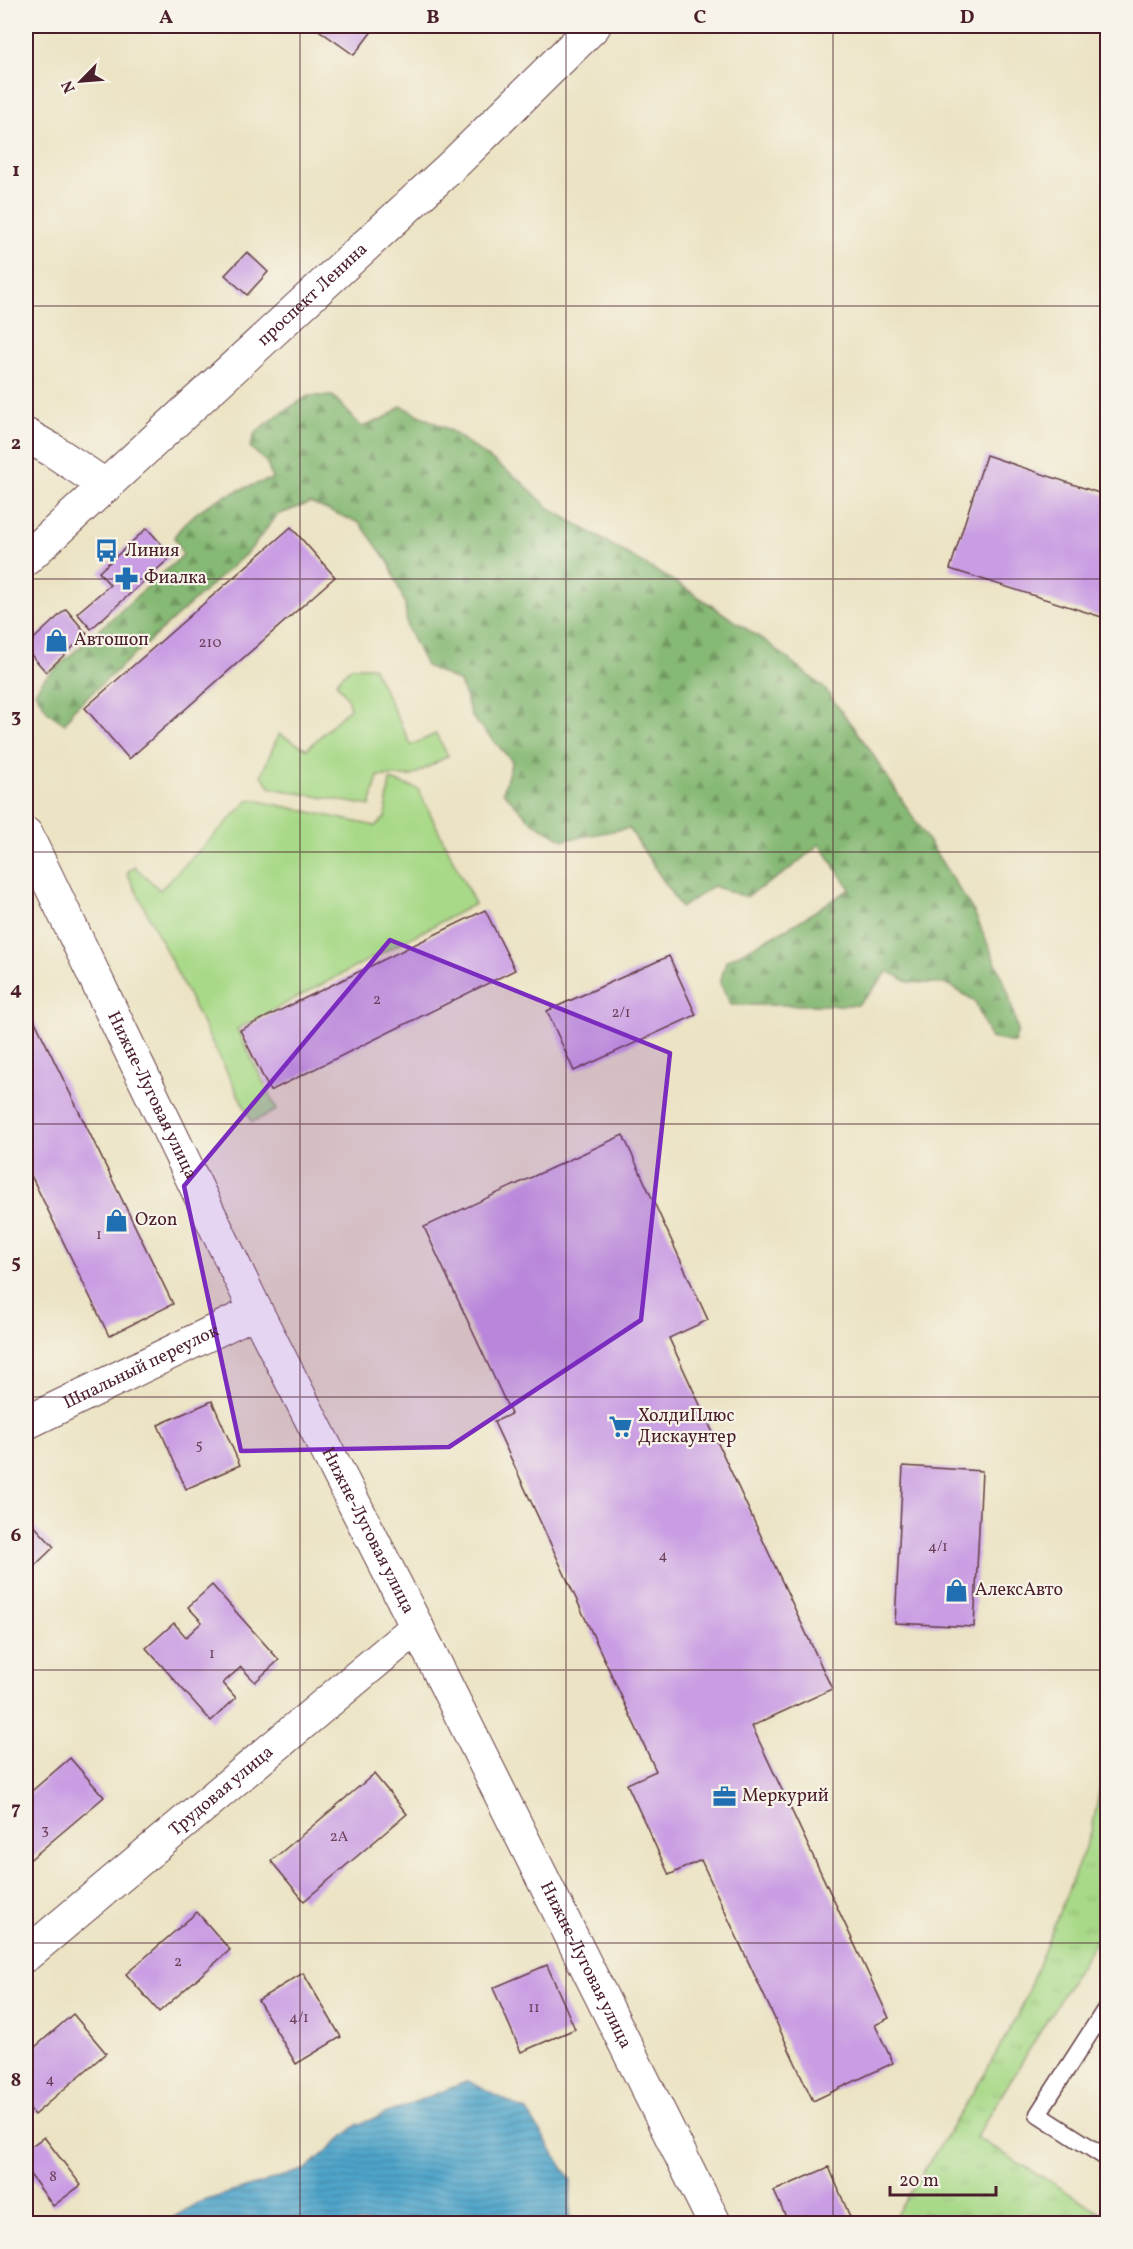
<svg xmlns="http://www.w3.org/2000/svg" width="1133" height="2249" font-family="Vollkorn,serif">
  <defs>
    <pattern id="grass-tufts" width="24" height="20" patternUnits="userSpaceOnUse" patternTransform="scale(1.5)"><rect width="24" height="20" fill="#a8d988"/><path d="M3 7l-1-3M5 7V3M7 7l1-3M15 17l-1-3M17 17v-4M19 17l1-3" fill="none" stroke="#92ba76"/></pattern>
    <pattern id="forest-firs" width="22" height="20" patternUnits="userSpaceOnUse" patternTransform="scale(1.5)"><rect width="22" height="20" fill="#86b974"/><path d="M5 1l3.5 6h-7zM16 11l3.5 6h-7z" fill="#70965f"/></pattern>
    <pattern id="water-rules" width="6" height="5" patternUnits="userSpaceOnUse" patternTransform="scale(1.5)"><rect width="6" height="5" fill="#4da4ca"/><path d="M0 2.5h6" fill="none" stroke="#4285a4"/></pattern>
  </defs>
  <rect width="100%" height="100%" fill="#f7f3e8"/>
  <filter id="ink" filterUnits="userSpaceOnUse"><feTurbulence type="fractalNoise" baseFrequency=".0167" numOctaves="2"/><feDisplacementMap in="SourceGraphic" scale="12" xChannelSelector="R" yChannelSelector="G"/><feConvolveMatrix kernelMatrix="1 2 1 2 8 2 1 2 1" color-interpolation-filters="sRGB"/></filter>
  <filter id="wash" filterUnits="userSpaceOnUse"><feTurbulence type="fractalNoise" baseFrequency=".008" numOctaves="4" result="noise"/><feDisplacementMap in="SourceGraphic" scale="24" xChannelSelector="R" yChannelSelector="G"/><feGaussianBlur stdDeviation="1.35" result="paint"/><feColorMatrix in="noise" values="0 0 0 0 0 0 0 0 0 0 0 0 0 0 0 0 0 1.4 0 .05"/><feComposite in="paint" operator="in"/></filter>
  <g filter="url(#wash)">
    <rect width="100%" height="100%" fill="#ebe3c3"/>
    <path fill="url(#grass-tufts)" stroke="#797c5a" stroke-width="1.5" d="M 1107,1752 L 1107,1922 L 976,2137 L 1105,2215 L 1099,2224 L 891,2223 L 981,2080 L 1019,2013 L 1092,1830 Z"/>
    <path fill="url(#forest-firs)" stroke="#686c50" stroke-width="1.5" d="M 308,396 L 333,396 L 362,427 L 385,418 L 401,406 L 451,431 L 521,481 L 549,508 L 685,588 L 768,643 L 824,688 L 868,747 L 975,914 L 1008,992 L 1018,1031 L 1014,1043 L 990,1038 L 975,1001 L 947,984 L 908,982 L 888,971 L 870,993 L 857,1005 L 731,1005 L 720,983 L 726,961 L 795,924 L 850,889 L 820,844 L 786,872 L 746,897 L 713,886 L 681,908 L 629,828 L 564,840 L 533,823 L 503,792 L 512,761 L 472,717 L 460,682 L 426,666 L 407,627 L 405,604 L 389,563 L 360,523 L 310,503 L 277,515 L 250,550 L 73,710 L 65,724 L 49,713 L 35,692 L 44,679 L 183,555 L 174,537 C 196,504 235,490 272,479 L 267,463 L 250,447 L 255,433 L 278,415 Z"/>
    <path fill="#a8d988" stroke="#797c5a" stroke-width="1.5" d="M 351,667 L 373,667 L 411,745 L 436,734 L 448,756 L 412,776 L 378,776 L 370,806 L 271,788 L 261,775 L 279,734 L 307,749 L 350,708 L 347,697 L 336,682 Z
      M 390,780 L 418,789 L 475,904 L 237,1029 L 277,1110 L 252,1122 L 127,873 L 134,866 L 160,890 L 250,799 L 375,826 L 385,818 Z"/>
    <path fill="url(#water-rules)" stroke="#4c627a" stroke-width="1.5" d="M 468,2081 L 527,2111 L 571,2180 L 570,2223 L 164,2223 L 197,2203 L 306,2169 L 357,2125 Z"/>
    <g id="blocks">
      <path fill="#c99de3" d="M 313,26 L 376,26 L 354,55 Z
        M 247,252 L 268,272 L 247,295 L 225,275 Z
        M 986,455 L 1108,496 L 1108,619 L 950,569 Z
        M 291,527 L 335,577 L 129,759 L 85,708 Z
        M 147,528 L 172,556 L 91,629 L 77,613 L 110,585 L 99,572 Z
        M 66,609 L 87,634 L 46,672 L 26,649 L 26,646 Z
        M 485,910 L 515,970 L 270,1091 L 240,1030 Z
        M 669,956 L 696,1015 L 574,1071 L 547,1011 Z
        M 26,1003 L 173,1304 L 109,1336 L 26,1165 Z
        M 623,1135 L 708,1320 L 669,1338 L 832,1689 L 752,1726 L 889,2018 L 875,2025 L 893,2063 L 813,2101 L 701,1860 L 669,1875 L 627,1784 L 656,1771 L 494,1422 L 511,1414 L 424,1227 Z
        M 212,1401 L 240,1465 L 186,1489 L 158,1425 Z
        M 903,1466 L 982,1471 L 974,1627 L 895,1623 Z
        M 26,1517 L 54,1547 L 26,1574 Z
        M 212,1585 L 279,1660 L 255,1682 L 241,1667 L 223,1683 L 236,1698 L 211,1721 L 146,1648 L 174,1623 L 186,1637 L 202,1622 L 188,1607 Z
        M 70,1758 L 104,1797 L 26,1863 L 26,1796 Z
        M 374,1774 L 407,1814 L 304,1901 L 271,1861 Z
        M 197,1912 L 230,1950 L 159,2012 L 126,1974 Z
        M 547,1965 L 575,2029 L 521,2052 L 493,1988 Z
        M 303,1973 L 341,2037 L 296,2064 L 258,2000 Z
        M 73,2014 L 106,2053 L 34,2115 L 26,2105 L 26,2055 Z
        M 44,2137 L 81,2185 L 53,2206 L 26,2169 L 26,2150 Z
        M 829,2167 L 853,2224 L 789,2224 L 774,2191 Z"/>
    </g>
  </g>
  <g filter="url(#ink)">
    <use href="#blocks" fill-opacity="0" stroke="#623c42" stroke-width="1.5"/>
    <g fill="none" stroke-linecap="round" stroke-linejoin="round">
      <defs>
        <path id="service" d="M 1108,2005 L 1038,2114 L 1108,2159"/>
        <g id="minor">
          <path d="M 26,435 L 52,450 L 106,486"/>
          <path id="s1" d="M 26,1423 L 256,1311"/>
          <path id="s2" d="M 26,1955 L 417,1627"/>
        </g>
        <g id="tertiary">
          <path id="s3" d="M 26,834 L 256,1311 L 417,1627 L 715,2224"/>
        </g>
        <g id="secondary">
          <path id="s4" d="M 26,559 L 456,162 L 594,26"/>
        </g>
      </defs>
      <use href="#service" stroke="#623c42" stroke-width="19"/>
      <use href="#minor" stroke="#623c42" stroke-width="35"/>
      <use href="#tertiary" stroke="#623c42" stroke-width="35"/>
      <use href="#secondary" stroke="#623c42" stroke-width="35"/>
      <use href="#service" stroke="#fff" stroke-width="16"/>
      <use href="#minor" stroke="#fff" stroke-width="33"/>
      <use href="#tertiary" stroke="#fff" stroke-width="33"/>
      <use href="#secondary" stroke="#fff" stroke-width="33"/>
    </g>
  </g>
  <path fill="#7b2cbf" fill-opacity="0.2" stroke="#7b2cbf" stroke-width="4.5" stroke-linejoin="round" d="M 390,940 L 670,1053 L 641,1320 L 449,1447 L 241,1451 L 184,1186 Z"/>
  <path fill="none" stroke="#4a1f2b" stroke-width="1.5" stroke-opacity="0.55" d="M 300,26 L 300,2224M 566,26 L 566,2224M 833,26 L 833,2224M 26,306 L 1108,306M 26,579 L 1108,579M 26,852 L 1108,852M 26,1124 L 1108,1124M 26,1397 L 1108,1397M 26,1670 L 1108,1670M 26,1943 L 1108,1943"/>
  <defs>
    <symbol id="bus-bare" viewBox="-9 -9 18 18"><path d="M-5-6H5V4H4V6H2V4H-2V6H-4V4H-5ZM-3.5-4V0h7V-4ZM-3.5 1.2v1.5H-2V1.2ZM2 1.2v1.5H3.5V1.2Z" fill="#1f6fb2" stroke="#f7f3e8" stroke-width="2.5" paint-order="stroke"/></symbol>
    <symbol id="pharmacy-bare" viewBox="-9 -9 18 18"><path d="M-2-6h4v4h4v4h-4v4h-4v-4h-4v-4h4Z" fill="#1f6fb2" stroke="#f7f3e8" stroke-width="2.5" paint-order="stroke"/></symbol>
    <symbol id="shop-bare" viewBox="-9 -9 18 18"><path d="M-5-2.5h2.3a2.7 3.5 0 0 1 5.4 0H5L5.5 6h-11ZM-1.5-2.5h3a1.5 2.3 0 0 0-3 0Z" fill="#1f6fb2" stroke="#f7f3e8" stroke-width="2.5" paint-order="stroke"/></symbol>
    <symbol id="supermarket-bare" viewBox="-9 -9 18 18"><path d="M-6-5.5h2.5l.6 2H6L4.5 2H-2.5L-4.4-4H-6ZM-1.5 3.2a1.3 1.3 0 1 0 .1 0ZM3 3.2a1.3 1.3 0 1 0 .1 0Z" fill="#1f6fb2" stroke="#f7f3e8" stroke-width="2.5" paint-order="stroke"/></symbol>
    <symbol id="office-bare" viewBox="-9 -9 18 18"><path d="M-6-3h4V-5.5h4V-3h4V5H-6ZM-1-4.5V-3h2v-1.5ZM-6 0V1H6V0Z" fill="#1f6fb2" stroke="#f7f3e8" stroke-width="2.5" paint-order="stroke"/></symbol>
  </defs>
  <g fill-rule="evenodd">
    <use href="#bus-bare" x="90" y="534" width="33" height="33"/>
    <use href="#pharmacy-bare" x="110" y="562" width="33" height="33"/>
    <use href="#shop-bare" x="40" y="624" width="33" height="33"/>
    <use href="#shop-bare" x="100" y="1204" width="33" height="33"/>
    <use href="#supermarket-bare" x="604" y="1410" width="33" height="33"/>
    <use href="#shop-bare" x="940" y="1574" width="33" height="33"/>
    <use href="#office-bare" x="708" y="1780" width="33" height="33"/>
  </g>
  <g text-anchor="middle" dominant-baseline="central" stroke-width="4.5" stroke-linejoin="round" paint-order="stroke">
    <g font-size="15" fill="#6a3e59">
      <text x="210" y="643">210</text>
      <text x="377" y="1000">2</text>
      <text x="621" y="1013">2/1</text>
      <text x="99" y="1235">1</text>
      <text x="199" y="1445">5</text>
      <text x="938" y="1547">4/1</text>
      <text x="663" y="1556">4</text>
      <text x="212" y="1654">1</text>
      <text x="45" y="1830">3</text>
      <text x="339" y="1837">2А</text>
      <text x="178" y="1962">2</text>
      <text x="534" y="2008">11</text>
      <text x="299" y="2018">4/1</text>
      <text x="50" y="2080">4</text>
      <text x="53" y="2177">8</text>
    </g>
    <g font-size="18" fill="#4a1f2b" stroke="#f7f3e8">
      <text stroke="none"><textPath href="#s4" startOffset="390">проспект Ленина</textPath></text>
      <text stroke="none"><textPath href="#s3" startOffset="290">Нижне-Луговая улица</textPath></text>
      <text stroke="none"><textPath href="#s1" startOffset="128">Шпальный переулок</textPath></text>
      <text stroke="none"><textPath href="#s3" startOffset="776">Нижне-Луговая улица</textPath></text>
      <text stroke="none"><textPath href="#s2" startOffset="255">Трудовая улица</textPath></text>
      <text stroke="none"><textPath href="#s3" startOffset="1262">Нижне-Луговая улица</textPath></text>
    </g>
    <g font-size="18" fill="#4a1f2b" stroke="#f7f3e8" text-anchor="start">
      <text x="125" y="551">Линия</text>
      <text x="144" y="578">Фиалка</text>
      <text x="74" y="640">Автошоп</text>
      <text x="135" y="1220">Ozon</text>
      <text x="638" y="1416">ХолдиПлюс<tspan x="638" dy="21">Дискаунтер</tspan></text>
      <text x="975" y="1590">АлексАвто</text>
      <text x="742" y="1796">Меркурий</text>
    </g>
  </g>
  <rect width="1133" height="2249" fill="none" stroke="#f7f3e8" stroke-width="66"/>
  <g transform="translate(81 81) rotate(245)" stroke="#f7f3e8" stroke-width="4.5" paint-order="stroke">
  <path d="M0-4.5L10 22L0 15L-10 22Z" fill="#4a1f2b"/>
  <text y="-9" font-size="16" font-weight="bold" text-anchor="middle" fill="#4a1f2b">N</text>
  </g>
  <path d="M890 2186v9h106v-9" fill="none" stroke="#4a1f2b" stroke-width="3"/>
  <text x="899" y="2186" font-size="18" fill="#4a1f2b" stroke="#f7f3e8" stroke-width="4.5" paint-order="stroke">20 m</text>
  <rect x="33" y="33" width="1067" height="2183" fill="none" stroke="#4a1f2b" stroke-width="2"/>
  <g font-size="20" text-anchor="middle" font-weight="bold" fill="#4a1f2b">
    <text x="166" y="23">A</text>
    <text x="433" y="23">B</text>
    <text x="700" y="23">C</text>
    <text x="967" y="23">D</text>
    <text x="16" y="176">1</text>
    <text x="16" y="449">2</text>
    <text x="16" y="722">3</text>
    <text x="16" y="995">4</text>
    <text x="16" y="1268">5</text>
    <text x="16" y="1541">6</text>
    <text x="16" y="1814">7</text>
    <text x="16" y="2086">8</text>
  </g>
</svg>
